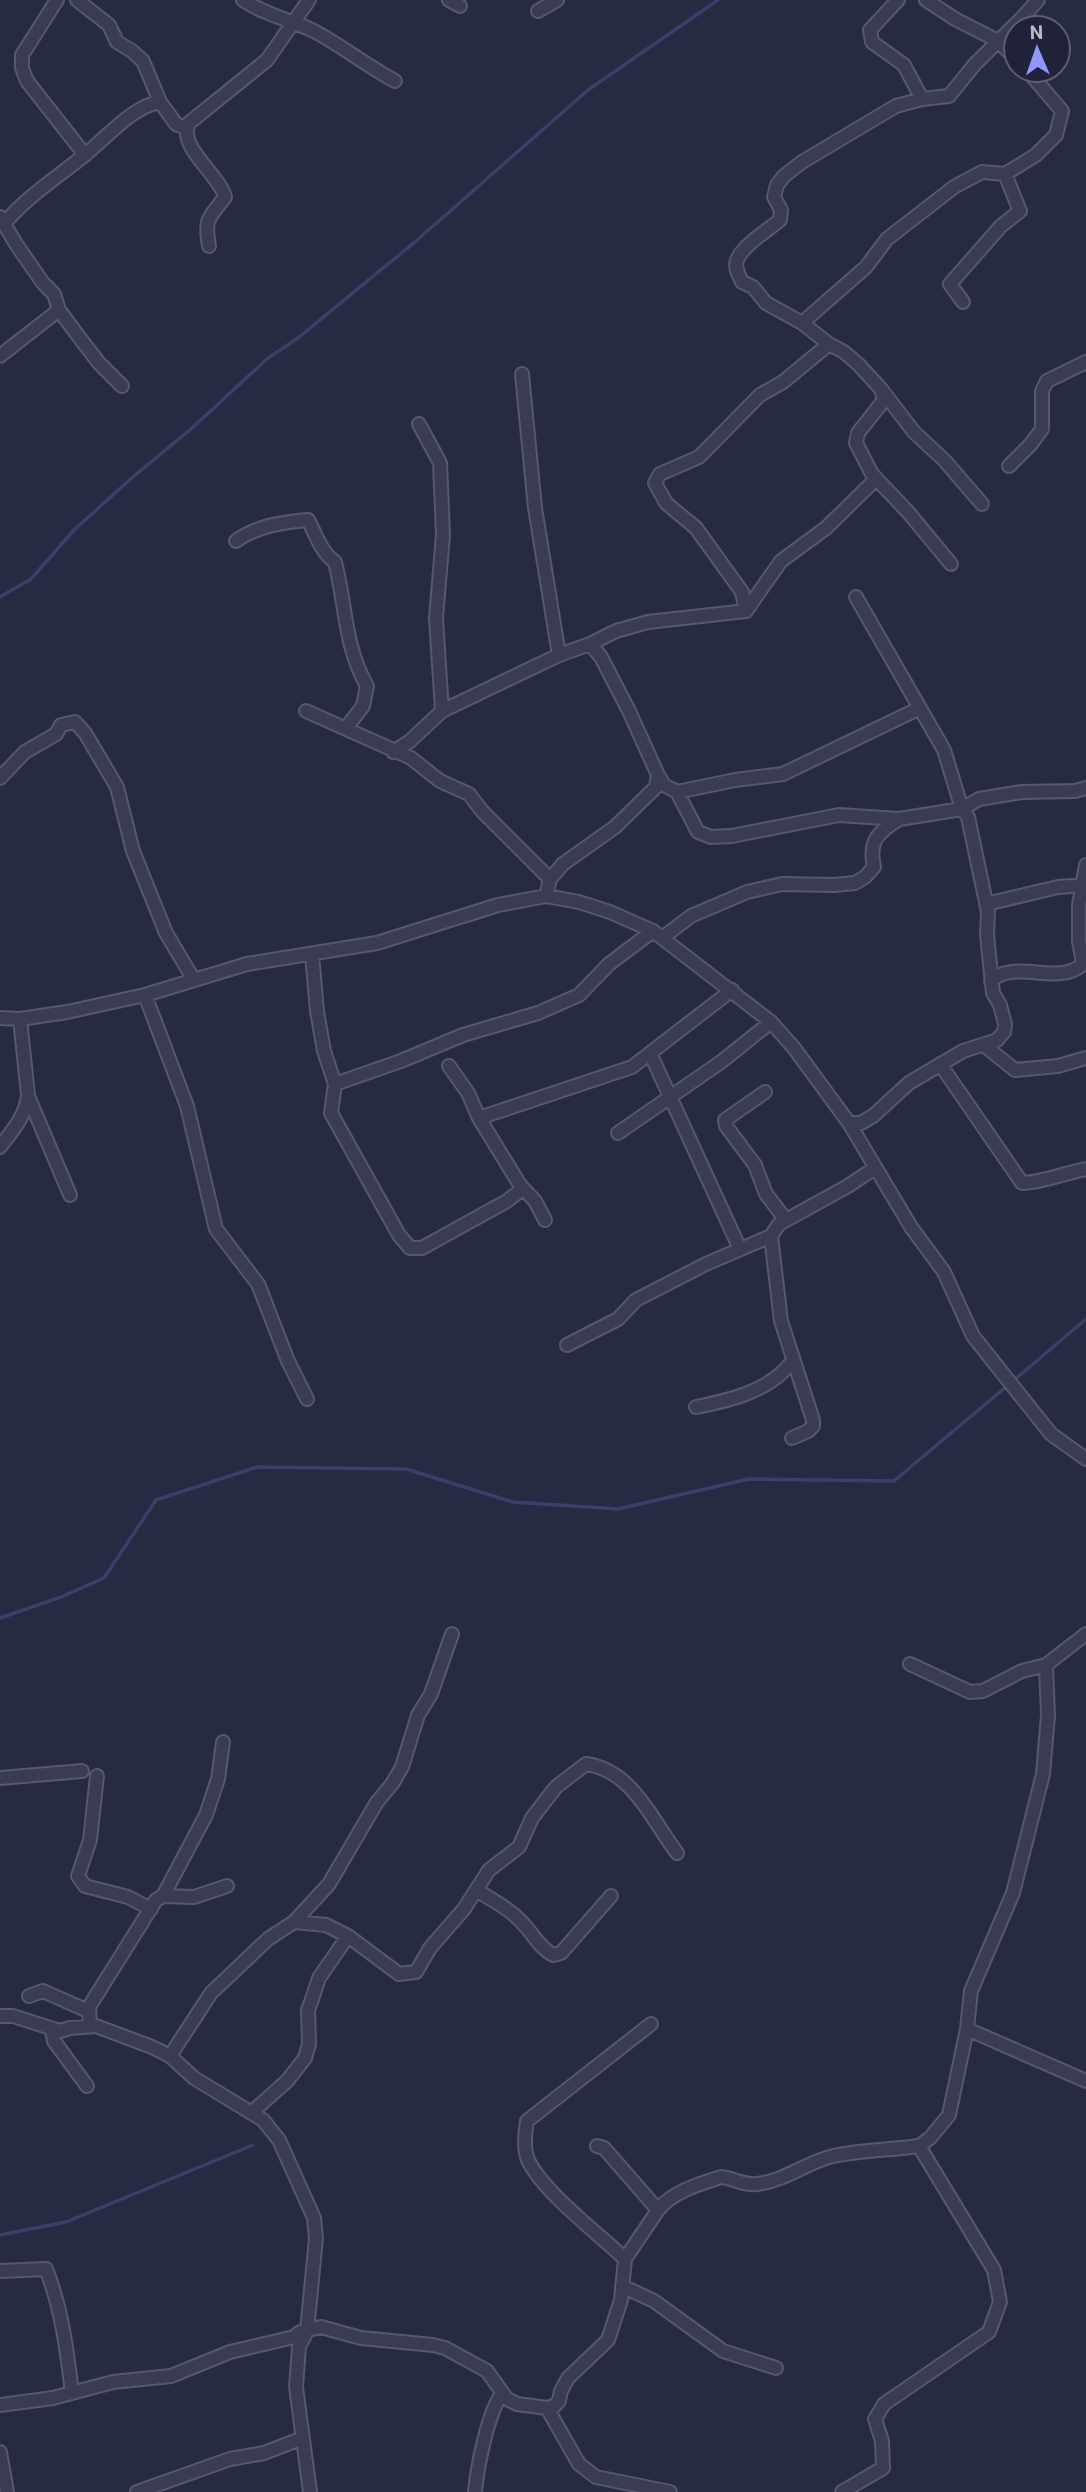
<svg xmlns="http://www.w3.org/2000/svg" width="1086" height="2492" font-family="Roboto,sans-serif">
  <rect width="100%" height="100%" fill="#262a43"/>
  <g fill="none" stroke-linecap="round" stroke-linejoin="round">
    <path stroke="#39406a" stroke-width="3.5" d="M 0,597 L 31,579 L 74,530 L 134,476 L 191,429 L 267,359 L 298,338 L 416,241 L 588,90 L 718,0
      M 1013,1381 L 1086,1319
      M 0,1618 L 61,1597 L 104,1578 L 156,1500 L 257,1467 L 406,1469 L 513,1502 L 618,1509 L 749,1479 L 894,1481 L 1007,1386
      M 0,2235 L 66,2222 L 253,2145"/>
    <defs>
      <path id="minor" d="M 57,0 L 22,55 L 22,68 L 27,81 L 85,155
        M 77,0 L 109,25 L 117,42 L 132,51 L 143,61 L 160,102 L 176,124 L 186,128
        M 243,0 C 265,15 291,20 314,31 C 342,46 367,66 395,81
        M 449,0 L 460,6
        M 898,0 L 870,30 L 872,42 L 904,65 L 922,99
        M 926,0 L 955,19 L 998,41 L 1016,59
        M 538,11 L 557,0
        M 0,217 L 16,244 L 43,283 L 54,294 L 59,310 L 79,337 L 99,363 L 122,386
        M 4,224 C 27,196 58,177 86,154 C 107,137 133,106 160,102
        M 209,246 C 204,217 209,219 225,197 C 219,174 177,147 189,123 L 267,60 L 309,0
        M 963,302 L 950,284 L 1001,226 L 1020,211 L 1005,174
        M 802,323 L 866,267 L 887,239 L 954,187 L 982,172 L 1005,174 L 1036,155 L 1056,135 L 1062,111 L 1027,70
        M 0,356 L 59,310
        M 522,374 L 535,508 L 559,655
        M 881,389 L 884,400 L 858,433 L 856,443 L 872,474 L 908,512 L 951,564
        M 419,424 L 440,463 L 443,535 L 436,618 L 442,711
        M 1009,466 L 1031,444 L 1042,429 L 1042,391 L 1047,381 L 1086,362
        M 982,504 L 945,461 L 914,432 L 881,389 L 859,365 L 844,352 L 829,344 L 802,323 L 766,303 L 753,287 L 742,282 C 739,275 734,268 737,260 C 744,244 767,231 780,220 L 781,210 L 774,197 L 777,185 L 784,176 L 802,162 L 896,106 L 922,99 L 949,96 L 975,64 L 1022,18 L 1038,0
        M 236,541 C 256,526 283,522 308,520 C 317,536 320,551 335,562 C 346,604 344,646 367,686 L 363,706 L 346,728
        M 746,611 L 742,592 L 696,528 L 666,503 L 655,483 L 660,474 L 699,457 L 760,395 L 783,382 L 829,344
        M 746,611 L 781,561 L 826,528 L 876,479
        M 306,711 L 411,758 L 440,781 L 469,794 L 482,811 L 550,879
        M 393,752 L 410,741 L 442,711 L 559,655 L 590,644 L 616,631 L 648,622 L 746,611
        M 658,775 L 664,785 L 677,792 L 698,832 L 711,837 L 732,836 L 839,815 L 899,819 L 962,809 L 979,799 L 1022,792 L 1075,791 L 1086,788
        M 0,778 L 25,752 L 56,734 L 61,725 L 75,722 L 85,733 L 117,787 L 133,851 L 166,933 L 194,980
        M 677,792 L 735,780 L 783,774 L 920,708
        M 546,896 L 550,879 L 563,864 L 615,827 L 656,787 L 658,775 L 629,711 L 601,657 L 590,644
        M 986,904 L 1058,887 L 1086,885
        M 662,938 L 691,916 L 747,892 L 782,884 L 834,885 L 855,883 L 865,877 L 874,867 C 868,840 879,832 899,819
        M 312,955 L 317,1011 L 324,1051 L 335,1084 L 331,1113 L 399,1235 L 410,1248 L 422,1248 L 507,1201 L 521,1190 L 520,1185
        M 991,981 C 1015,958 1058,987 1083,964 L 1079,941 L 1079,905 L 1086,865
        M 145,995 L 187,1106 L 216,1229 L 258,1284 L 288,1361 L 307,1399
        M 0,1018 L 20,1019 L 67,1012 L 145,995 L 247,964 L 377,943 L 498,905 L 546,896 L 579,902 L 610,912 L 653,931 L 771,1022 L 794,1048 L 849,1123 L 911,1227 L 944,1272 L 973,1336 L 1051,1434 L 1086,1459
        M 985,1046 L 1015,1070 L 1058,1066 L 1086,1058
        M 650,1053 L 740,1249
        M 940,1064 L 1022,1183 C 1045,1182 1064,1173 1086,1169
        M 449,1066 L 468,1093 L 479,1118 L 520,1185 L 535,1201 L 545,1220
        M 335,1084 L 401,1061 L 463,1035 L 538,1013 L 579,995 L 609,964 L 653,931
        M 765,1092 L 725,1120 L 726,1126 L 755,1165 L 766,1194 L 786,1220
        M 28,1096 L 70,1195
        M 479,1118 L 632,1067 L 732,990
        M 849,1123 L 861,1123 L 873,1116 L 909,1083 L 963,1051 L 997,1040 L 1004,1032 L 1005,1024 L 1000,1005 L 993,993 L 987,935 L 988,912 L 968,817 L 962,809 L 944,750 L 856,597
        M 618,1133 L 721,1062 L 771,1022
        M 0,1147 C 12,1131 26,1116 28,1095 L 20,1019
        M 567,1345 L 618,1319 L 636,1300 L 706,1264 L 771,1236
        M 696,1407 C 732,1400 769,1391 792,1362
        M 792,1438 L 808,1431 L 813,1426 L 813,1420 L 781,1321 L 771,1236 L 779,1224 L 848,1186 L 875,1168
        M 910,1664 L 970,1692 L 983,1691 L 1022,1671 L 1046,1665 L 1086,1634
        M 97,1776 L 90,1840 L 78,1876 L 85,1886 L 128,1897 L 151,1909
        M 0,1778 L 82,1771
        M 476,1890 C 494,1901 512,1910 526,1927 C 535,1937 540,1948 553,1955 L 561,1953 L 611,1896
        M 163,1896 L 206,1815 L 218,1779 L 223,1742
        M 348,1936 L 399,1974 L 416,1972 L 430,1948 L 464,1909 L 489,1870 L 519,1847 L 532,1818 L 556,1787 L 586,1764 C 632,1770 652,1820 677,1853
        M 29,1996 L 43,1991 L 88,2011
        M 0,2016 L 13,2016 L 60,2031 L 70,2028 L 96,2026 L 152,2047 L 170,2056 L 194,2078 L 263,2120 L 279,2140 L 314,2218 L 316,2238 L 307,2331 L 299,2347 L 296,2387 L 310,2492
        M 90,2026 L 89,2007 L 156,1900 L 163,1896 L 194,1897 L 227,1886
        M 967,2029 L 1086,2081
        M 52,2030 L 54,2041 L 87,2086
        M 170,2056 L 211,1993 L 268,1939 L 294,1922
        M 251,2113 L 287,2081 L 305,2058 L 309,2044 L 308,2010 L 311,2002 L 319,1978 L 348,1936 L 326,1925 L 294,1922 L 329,1884 L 377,1802 L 392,1784 L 402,1767 L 418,1715 L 431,1694 L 452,1634
        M 658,2210 C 672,2192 699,2184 721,2177 C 734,2178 743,2186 757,2184 C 785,2181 807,2162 833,2156 C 862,2150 891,2150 919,2146 L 930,2138 L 949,2115 L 967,2029 L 971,1991 L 1013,1893 L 1043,1774 L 1048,1715 L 1046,1665
        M 625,2259 C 599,2234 543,2192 528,2160 C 523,2148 525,2133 527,2121 L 651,2024
        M 0,2271 L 46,2269 C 62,2309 67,2351 72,2393
        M 622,2286 L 654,2301 L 723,2351 L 776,2368
        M 0,2405 L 53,2398 L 113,2382 L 171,2376 L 230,2352 L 294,2337 L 300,2332 L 321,2327 L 361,2338 L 433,2345 L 445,2348 L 487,2371 L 507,2399 L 517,2404 L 547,2408 L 554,2406 L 559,2401 L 561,2391 L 568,2378 L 608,2340 L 621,2300 L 625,2259 L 658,2210 L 604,2148 L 597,2146
        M 547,2408 L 579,2464 L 596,2477 L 670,2492
        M 0,2452 L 7,2492
        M 137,2492 L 230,2459 L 264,2453 L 303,2438
        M 475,2492 C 477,2468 488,2412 502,2394
        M 842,2492 L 883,2468 L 882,2441 L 875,2419 L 884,2404 L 989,2332 L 1000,2302 L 994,2270 L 919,2146"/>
    </defs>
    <use href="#minor" stroke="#56586d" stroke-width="16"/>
    <use href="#minor" stroke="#3a3d52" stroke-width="12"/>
  </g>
  <g transform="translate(1037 49) rotate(358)"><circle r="33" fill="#1f2238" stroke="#5c5e73" stroke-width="2"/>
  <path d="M0-5L12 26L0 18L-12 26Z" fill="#8f98fa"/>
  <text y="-10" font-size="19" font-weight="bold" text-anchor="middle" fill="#b8b9cc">N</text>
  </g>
</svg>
